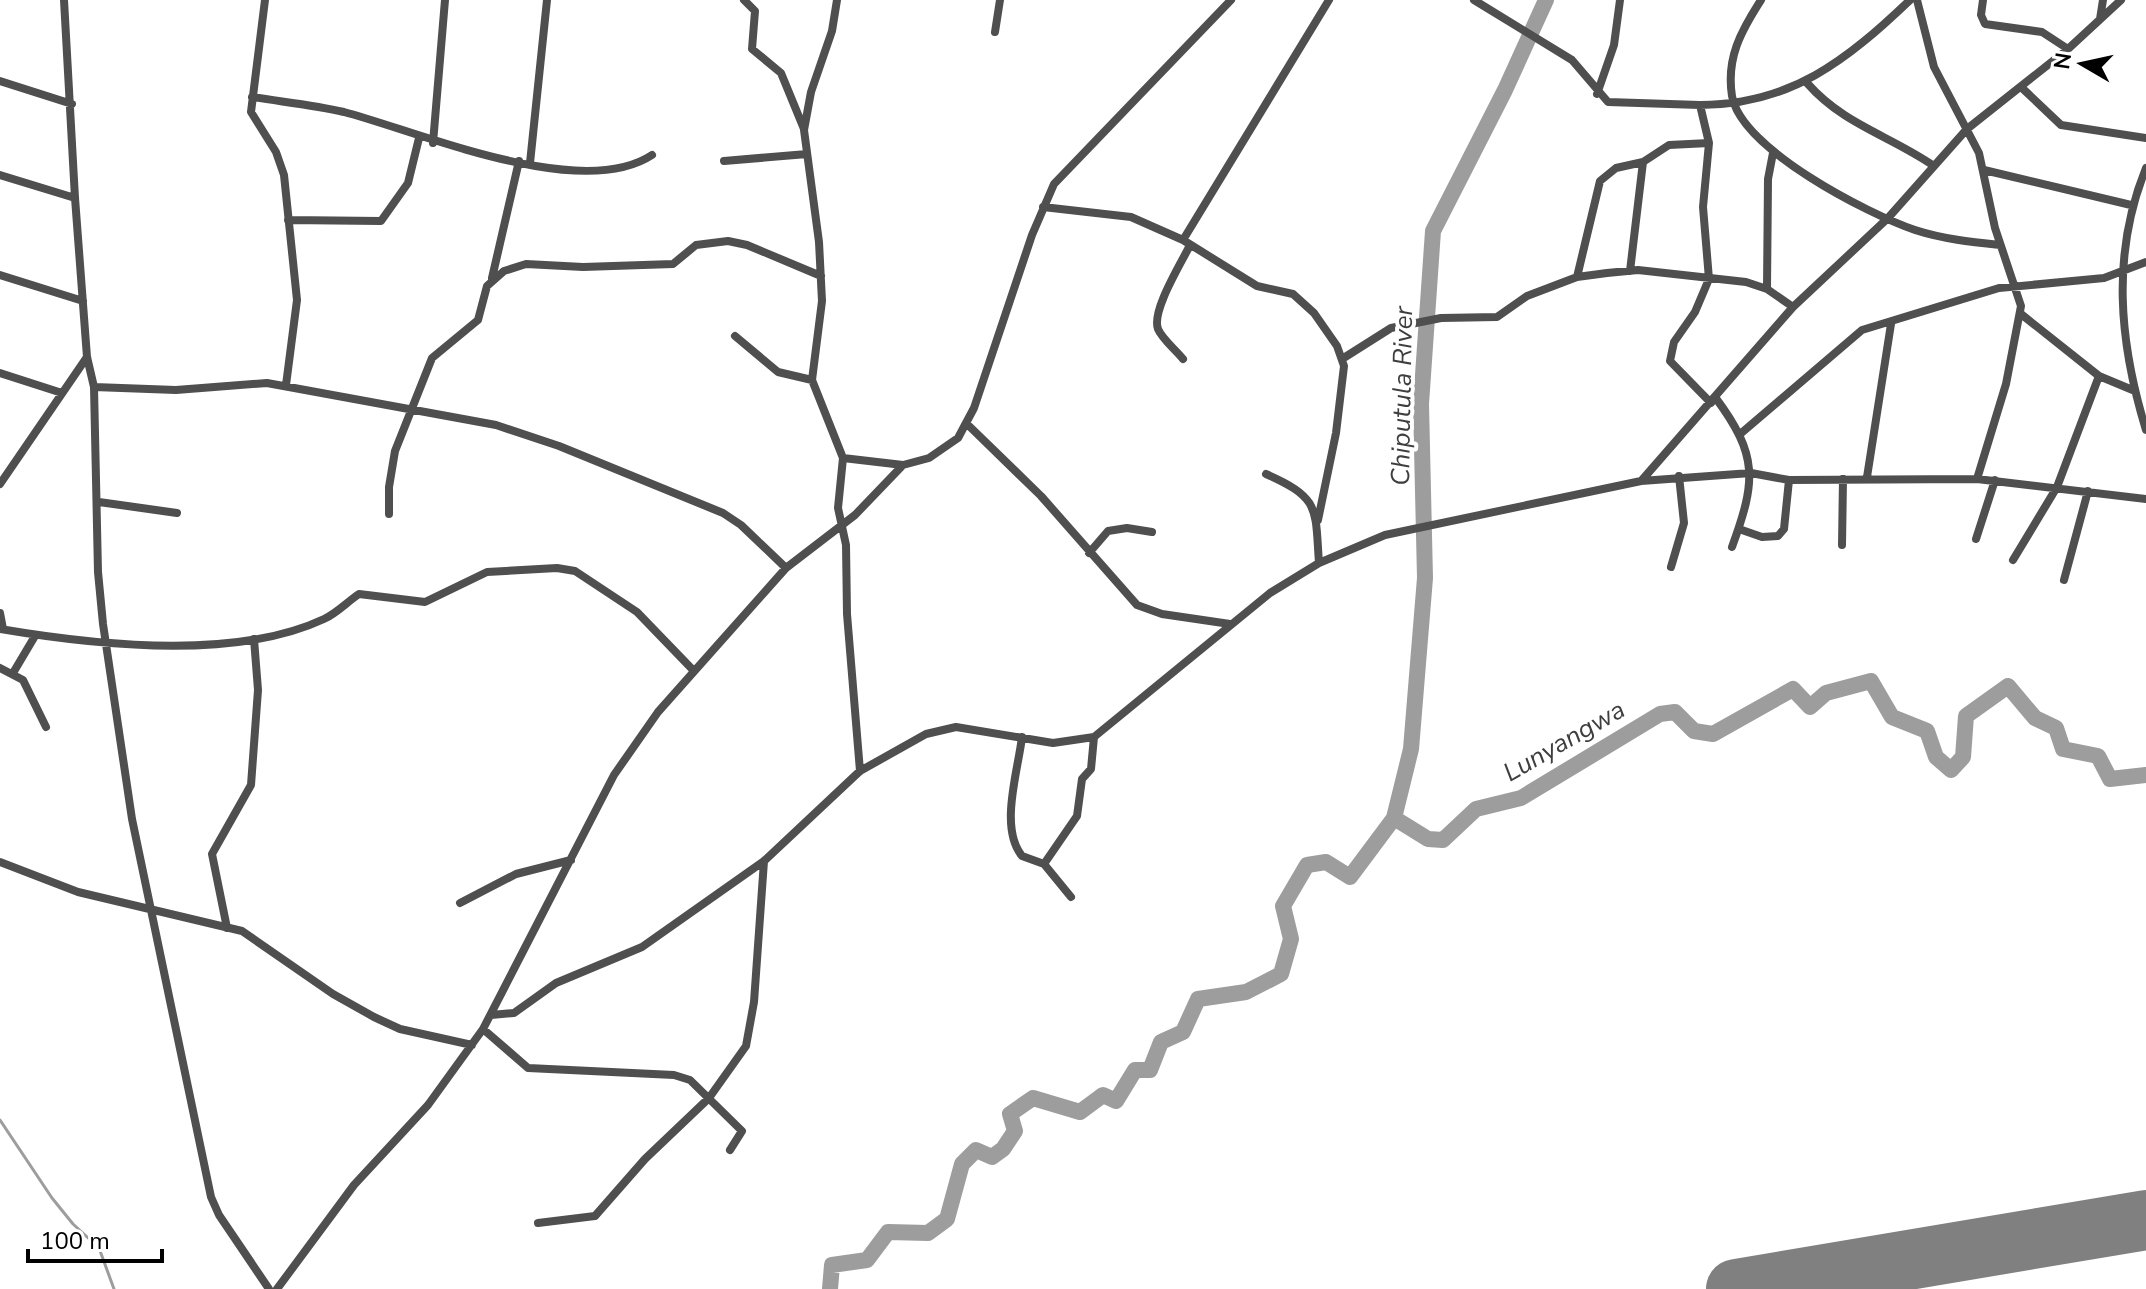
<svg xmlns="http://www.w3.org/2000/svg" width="2146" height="1289" font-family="'Nunito Sans',sans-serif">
  <rect width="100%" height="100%" fill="#fff"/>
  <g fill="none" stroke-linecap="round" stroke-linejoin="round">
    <path stroke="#9d9d9d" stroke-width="3" d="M 0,1120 L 52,1198 L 73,1224 L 99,1248 L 114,1289"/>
    <path stroke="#9d9d9d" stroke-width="16" d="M 1394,818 L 1411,749 L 1425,578 L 1421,404 L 1433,231 L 1505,90 L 1546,0
      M 830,1289 L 832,1265 L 867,1260 L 888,1232 L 928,1233 L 947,1219 L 962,1164 L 976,1150 L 992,1157 L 1003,1149 L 1015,1131 L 1010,1114 L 1033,1098 L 1080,1112 L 1103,1095 L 1116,1101 L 1135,1070 L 1150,1070 L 1161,1042 L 1183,1032 L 1198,999 L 1246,992 L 1281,974 L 1291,939 L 1283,906 L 1307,865 L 1326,862 L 1350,877 L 1394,818 L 1428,839 L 1443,840 L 1476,809 L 1521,798 L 1660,714 L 1675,712 L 1694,731 L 1713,734 L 1793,689 L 1810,707 L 1826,693 L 1871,681 L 1892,717 L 1927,731 L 1936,757 L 1951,770 L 1963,757 L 1966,716 L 2008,686 L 2035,718 L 2056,728 L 2063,749 L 2098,756 L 2110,779 L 2146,775"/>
    <path stroke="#808080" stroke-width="60" d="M 1736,1289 L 2146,1220"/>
    <path stroke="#4f4f4f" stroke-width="8" d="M 64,0 L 75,198 L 87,357 L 94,387 L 98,572 L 103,624 L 132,819 L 211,1197 L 219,1215 L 269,1289
      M 265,0 L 251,112 L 276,152 L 284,175 L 297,300 L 286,385
      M 744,0 L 755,11 L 752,49 L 781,73 L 804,129
      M 837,0 L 832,31 L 811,92 L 804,130 L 819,242 L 822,301 L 812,380 L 843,458 L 838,508 L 846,545 L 847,614 L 860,771
      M 1474,0 L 1572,60 L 1608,102 L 1700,105
      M 1761,0 C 1741,31 1726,58 1732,96 C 1741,149 1868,214 1915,230 C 1943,239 1971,242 2000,245
      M 1917,0 L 1934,67 L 1979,153 L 1995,228 L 2021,306 L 2006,384 L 1977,479
      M 1983,0 L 1981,15 L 1985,24 L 2042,32 L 2068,49
      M 2100,19 L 2103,0
      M 995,32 L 1000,0
      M 0,81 L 72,104
      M 1807,83 C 1844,125 1889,135 1934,166
      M 2021,87 L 2061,125 L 2146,138
      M 1597,94 L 1614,45 L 1620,0
      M 252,97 C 283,102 314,105 344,112 C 420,132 581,202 652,155
      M 433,143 L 445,0
      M 724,161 L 807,154
      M 530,163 L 547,0
      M 2146,168 C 2111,254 2119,342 2146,430
      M 1984,170 L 2131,205
      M 0,175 L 75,198
      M 1043,207 L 1131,217 L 1183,240 L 1257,286 L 1293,294 L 1314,313 L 1337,346 L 1344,366 L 1336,433 L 1318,520
      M 288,220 L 381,221 L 408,183 L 419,138
      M 1183,240 L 1329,0
      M 1630,271 L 1643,162 L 1669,145 L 1709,143
      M 0,275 L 83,301
      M 1577,277 L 1600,181 L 1616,168 L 1643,162
      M 492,278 L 519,161
      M 1767,289 L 1768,179 L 1773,153
      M 2021,314 L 2099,376 L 2135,391
      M 735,336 L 778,372 L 812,380
      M 1183,359 C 1176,350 1162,339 1158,329 C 1151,311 1182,262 1190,245
      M 1342,359 L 1391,328 L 1441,318 L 1497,317 L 1527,296 L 1577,277 L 1607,273 L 1638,270 L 1746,282 L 1767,289 L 1793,307
      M 0,373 L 62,393
      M 94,387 L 176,390 L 267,383 L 496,425 L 559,446 L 723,513 L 741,525 L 786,568
      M 1715,397 C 1759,456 1756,481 1732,547
      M 1711,403 L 1670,361 L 1674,342 L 1695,312 L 1709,279 L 1703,207 L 1709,143 L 1700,105 C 1791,105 1847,60 1910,0
      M 966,423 L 1041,496 L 1137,605 L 1162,614 L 1230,624
      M 1739,435 L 1862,330 L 1999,288 L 2104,278 L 2146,262
      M 843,458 L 903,465
      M 1266,474 C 1321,498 1315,509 1319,563
      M 1867,477 L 1891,324
      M 1642,480 L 1793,307 L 1888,218 L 1967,129 L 2068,49 L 2121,0
      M 0,484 L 87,357
      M 99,502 L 177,513
      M 389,514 L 389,487 L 395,451 L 432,358 L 478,320 L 487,286 L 504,271 L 526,264 L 583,267 L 673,264 L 696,245 L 728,241 L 747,245 L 821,276
      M 1739,529 L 1762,537 L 1778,536 L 1784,529 L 1789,480
      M 1976,539 L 1995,480
      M 1842,545 L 1843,479
      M 1089,553 L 1108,531 L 1127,528 L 1152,532
      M 2013,560 L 2057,487 L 2099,376
      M 1671,567 L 1684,523 L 1679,476
      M 2064,580 L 2088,491
      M 0,613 L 3,629
      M 0,629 C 94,645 235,661 324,619 C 337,613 347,602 359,594 L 425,602 L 487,572 L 557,568 L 575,571 L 637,612 L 693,670
      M 0,668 L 23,680 L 46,727
      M 13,673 L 35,636
      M 1022,737 C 1018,771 999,828 1022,856 L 1044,864 L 1077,816 L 1082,779 L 1091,769 L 1094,737
      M 0,862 L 78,892 L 242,931 L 333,994 L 374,1017 L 400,1029 L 472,1045
      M 1044,864 L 1071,897
      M 460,903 L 516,874 L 571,860
      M 227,928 L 212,854 L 251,785 L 258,690 L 254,639
      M 491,1015 L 514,1013 L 556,983 L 642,947 L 764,861 L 860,771 L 926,734 L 956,727 L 1053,743 L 1094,737 L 1270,593 L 1319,563 L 1385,535 L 1641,481 L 1751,473 L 1789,480 L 1977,479 L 2146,499
      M 483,1029 L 528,1068 L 674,1075 L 690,1080 L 742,1131 L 730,1150
      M 538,1223 L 595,1216 L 645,1159 L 709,1098 L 746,1046 L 754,1002 L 764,861
      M 277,1289 L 354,1185 L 428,1105 L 483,1029 L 614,775 L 658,712 L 786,568 L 855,515 L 903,465 L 929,458 L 958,438 L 974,408 L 1032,235 L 1054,184 L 1231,0"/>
  </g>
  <g text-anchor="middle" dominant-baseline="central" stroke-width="8" stroke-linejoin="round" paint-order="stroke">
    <g font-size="26" font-style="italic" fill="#3e3e3e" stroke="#fff">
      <text transform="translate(1402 396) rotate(-89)">Chiputula River</text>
      <text transform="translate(1564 741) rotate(-30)">Lunyangwa</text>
    </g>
  </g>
  <g transform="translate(2082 64) rotate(279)" stroke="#ffffff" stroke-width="6" paint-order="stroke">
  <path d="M0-6L14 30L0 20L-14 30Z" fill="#000000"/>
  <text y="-12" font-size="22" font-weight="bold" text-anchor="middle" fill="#000000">N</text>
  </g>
  <path d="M28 1249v12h134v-12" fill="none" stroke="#000000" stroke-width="4"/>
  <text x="40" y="1249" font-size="24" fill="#000000" stroke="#ffffff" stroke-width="6" paint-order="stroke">100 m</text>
</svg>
